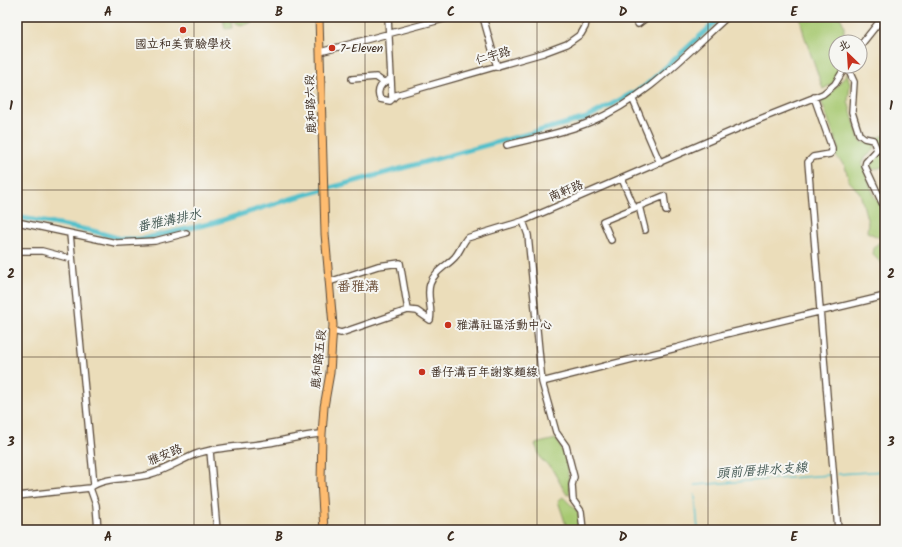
<svg xmlns="http://www.w3.org/2000/svg" width="902" height="547" font-family="Kalam,'LXGW WenKai TC',sans-serif">
  <rect width="100%" height="100%" fill="#f6f6f2"/>
  <filter id="ink" filterUnits="userSpaceOnUse"><feTurbulence type="fractalNoise" baseFrequency=".025" numOctaves="2"/><feDisplacementMap in="SourceGraphic" scale="8" xChannelSelector="R" yChannelSelector="G"/><feConvolveMatrix kernelMatrix="1 2 1 2 8 2 1 2 1" color-interpolation-filters="sRGB"/></filter>
  <filter id="wash" filterUnits="userSpaceOnUse"><feTurbulence type="fractalNoise" baseFrequency=".012" numOctaves="4" result="noise"/><feDisplacementMap in="SourceGraphic" scale="16" xChannelSelector="R" yChannelSelector="G"/><feGaussianBlur stdDeviation="0.9" result="paint"/><feColorMatrix in="noise" values="0 0 0 0 0 0 0 0 0 0 0 0 0 0 0 0 0 1.4 0 .05"/><feComposite in="paint" operator="in"/></filter>
  <g filter="url(#wash)">
    <rect width="100%" height="100%" fill="#ebddba"/>
    <path fill="#a7c971" stroke="#717a48" d="M 223,17 L 257,17 C 250,26 240,27 231,21 L 232,28 L 225,29 Z
      M 800,17 L 840,17 L 844,25 L 844,42 L 836,42 L 836,66 L 844,66 L 832,84 L 823,89 L 804,35 Z
      M 847,73 L 850,85 L 848,101 L 859,139 L 864,143 L 869,141 L 874,144 L 875,149 L 865,158 L 862,164 L 875,198 L 881,204 L 885,219 L 885,267 L 873,255 C 873,249 875,245 880,242 L 880,238 L 867,232 L 868,223 L 860,193 L 849,181 L 845,166 L 835,155 L 839,148 L 820,98 C 833,93 839,84 847,73 Z
      M 885,135 L 885,166 L 872,170 L 870,161 L 881,152 L 877,138 Z
      M 556,439 C 568,457 568,474 570,494 L 567,495 L 552,469 L 541,459 L 535,444 Z
      M 563,497 L 578,512 L 580,530 L 564,530 L 566,525 L 558,501 Z"/>
    <g fill="none" stroke-linecap="round" stroke-linejoin="round">
      <path stroke="#53c0ca" stroke-width="1.5" d="M 838,474 L 885,471
        M 695,485 L 830,475
        M 695,495 L 698,530"/>
      <path stroke="#53c0ca" stroke-width="5" d="M 17,217 L 93,231 L 121,239 L 142,239 L 213,223 L 297,197 L 586,118 L 644,87 L 721,17"/>
    </g>
  </g>
  <g filter="url(#ink)">
    <g fill="none" stroke-linecap="round" stroke-linejoin="round">
      <defs>
        <path id="minor" d="M 388,17 L 392,99
          M 483,17 L 497,67
          M 635,17 L 638,24 L 647,17
          M 860,46 L 883,17
          M 320,52 L 451,17
          M 845,67 L 849,71 L 854,82 L 852,112 L 859,134 L 864,138 L 873,140 L 877,150 L 866,162 L 865,166 L 885,209
          M 352,79 L 376,77 L 383,82
          M 390,79 C 381,83 376,90 380,99 L 390,101 L 396,95 L 543,53 L 567,44 L 581,34 L 585,27 L 587,17
          M 814,97 L 832,148 L 832,152 L 830,154 L 813,157 L 808,162 L 838,530
          M 633,100 L 660,163
          M 507,145 C 534,138 564,133 590,122 C 644,100 684,56 727,17
          M 622,179 L 634,207
          M 639,206 L 645,230
          M 523,221 L 528,235 L 542,382 L 556,432 L 566,446 L 574,477 L 572,485 L 573,500 L 581,511 L 583,530
          M 17,222 L 116,243 L 155,241 L 186,233
          M 70,234 L 94,485
          M 611,240 L 603,221 L 664,196 L 666,211
          M 17,251 L 42,251 L 72,259
          M 329,282 L 378,266 L 400,263 L 408,310
          M 333,331 L 341,333 L 408,310 L 417,311 L 430,320 C 433,308 426,296 430,284 C 435,270 447,266 455,257 C 460,251 462,244 467,238 L 523,221 L 760,119 L 823,94 L 835,84 L 846,66
          M 542,382 L 676,348 L 722,335 L 885,296
          M 210,451 L 217,530
          M 90,488 L 96,505 L 98,530
          M 17,496 L 90,488 C 103,476 134,480 151,474 C 167,469 181,460 196,454 C 219,446 244,447 268,443 C 287,440 303,435 322,434"/>
        <path id="major" d="M 319,17 L 325,234 L 333,325 L 330,373 L 324,407 L 322,434 L 321,481 L 324,530"/>
      </defs>
      <use href="#minor" stroke="#554535" stroke-width="8"/>
      <use href="#major" stroke="#554535" stroke-width="9"/>
      <use href="#minor" stroke="#fff" stroke-width="5.5"/>
      <use href="#major" stroke="#febc70" stroke-width="7"/>
    </g>
  </g>
  <path fill="none" stroke="#3b2a1e" stroke-width="1" stroke-opacity="0.55" d="M 194,17 L 194,530M 365,17 L 365,530M 537,17 L 537,530M 708,17 L 708,530M 17,190 L 885,190M 17,357 L 885,357"/>
  <g fill="#c8321e" stroke="#f6f6f2" stroke-width="1.5">
    <circle cx="183" cy="30" r="4"/>
    <circle cx="332" cy="48" r="4"/>
    <circle cx="448" cy="325" r="4"/>
    <circle cx="422" cy="372" r="4"/>
  </g>
  <g text-anchor="middle" dominant-baseline="central" stroke-width="4" stroke-linejoin="round" paint-order="stroke">
    <g font-size="12" fill="#3b2a1e" stroke="#f6f6f2" text-anchor="start">
      <text x="183" y="44" text-anchor="middle">國立和美實驗學校</text>
      <text x="340" y="48">7-Eleven</text>
      <text x="456" y="325">雅溝社區活動中心</text>
      <text x="430" y="372">番仔溝百年謝家麵線</text>
    </g>
    <g font-size="12" fill="#3b2a1e" stroke="#f6f6f2">
      <text transform="translate(493 56) rotate(-16)">仁宇路</text>
      <text transform="translate(311 104) rotate(-92)">鹿和路六段</text>
      <text transform="translate(566 191) rotate(-23)">南軒路</text>
      <text transform="translate(319 359) rotate(-84)">鹿和路五段</text>
      <text transform="translate(165 455) rotate(-23)">雅安路</text>
    </g>
    <g font-size="13" font-style="italic" fill="#425752" stroke="#f6f6f2">
      <text transform="translate(169 221) rotate(-12)">番雅溝排水</text>
      <text transform="translate(762 471) rotate(-4)">頭前厝排水支線</text>
    </g>
    <g font-size="14" fill="#6e513b" stroke="#f6f6f2">
      <text x="358" y="287">番雅溝</text>
    </g>
  </g>
  <rect width="902" height="547" fill="none" stroke="#f6f6f2" stroke-width="44"/>
  <g transform="translate(848 54) rotate(335)"><circle r="19" fill="#f6f6f2" stroke="#aba49d"/>
  <path d="M0-3L7 15L0 10L-7 15Z" fill="#c8321e"/>
  <text y="-6" font-size="11" font-weight="bold" text-anchor="middle" fill="#3b2a1e">北</text>
  </g>
  <rect x="22" y="22" width="858" height="503" fill="none" stroke="#3b2a1e" stroke-width="1.5"/>
  <g font-size="13" text-anchor="middle" font-weight="bold" fill="#3b2a1e">
    <text x="108" y="16">A</text>
    <text x="279" y="16">B</text>
    <text x="451" y="16">C</text>
    <text x="623" y="16">D</text>
    <text x="794" y="16">E</text>
    <text x="11" y="110">1</text>
    <text x="891" y="110">1</text>
    <text x="11" y="278">2</text>
    <text x="891" y="278">2</text>
    <text x="11" y="446">3</text>
    <text x="891" y="446">3</text>
    <text x="108" y="541">A</text>
    <text x="279" y="541">B</text>
    <text x="451" y="541">C</text>
    <text x="623" y="541">D</text>
    <text x="794" y="541">E</text>
  </g>
</svg>
